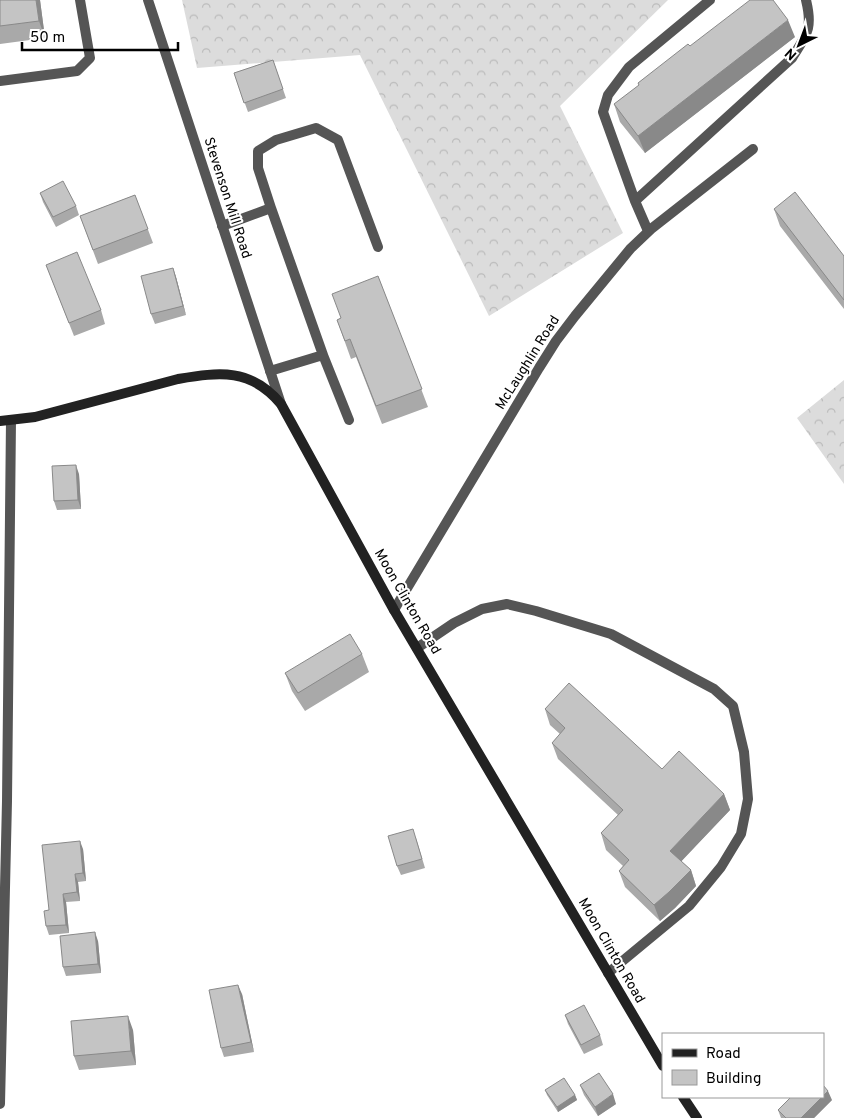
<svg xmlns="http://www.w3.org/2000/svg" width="844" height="1118" font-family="Overpass,sans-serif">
  <defs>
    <pattern id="forest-crowns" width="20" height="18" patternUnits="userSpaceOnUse" patternTransform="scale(1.25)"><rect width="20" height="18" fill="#dcdcdc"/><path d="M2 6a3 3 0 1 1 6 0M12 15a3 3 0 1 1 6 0" fill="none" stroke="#bbb"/></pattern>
  </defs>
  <rect width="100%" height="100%" fill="#fff"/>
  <path fill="url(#forest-crowns)" d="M 182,0 L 668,0 L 560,106 L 623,233 L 489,316 L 360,55 L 197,68 Z
    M 844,380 L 844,484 L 797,418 Z"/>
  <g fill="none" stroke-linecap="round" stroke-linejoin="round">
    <path stroke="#555" stroke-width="10" d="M 0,81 L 77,71 L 90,58 L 80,0
      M 635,201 L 792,58 C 807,34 813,29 806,0
      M 271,208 L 258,168 L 258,151 L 276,140 L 316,128 L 338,140 L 378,247
      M 222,226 L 271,208 L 323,355
      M 648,231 L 635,201 L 603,112 L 608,95 L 629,67 L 710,0
      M 270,371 L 323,355 L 349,420
      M 417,648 L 454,623 L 482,609 L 507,604 L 536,611 L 611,634 L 714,689 L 733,706 L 744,752 L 748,799 L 741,834 L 721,867 L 689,906 L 608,973"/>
    <path stroke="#555" stroke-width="10" d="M 148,0 L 281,404
      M 394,610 L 539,368 L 556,341 L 575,316 L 631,248 L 651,229 L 753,149
      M 0,1104 L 7,801 L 11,420"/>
    <path stroke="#222" stroke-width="10" d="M 0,421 L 35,417 L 178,379 C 220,372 251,368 281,404 L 394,610 L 663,1066
      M 683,1097 L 697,1118"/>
  </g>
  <path fill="#a9a9a9" d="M 0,0 L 40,0 L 45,38 L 0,44 Z
    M 795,37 L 645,153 L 620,122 L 614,104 L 639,86 L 638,83 L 690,46 Z
    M 273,60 L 286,98 L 248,112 L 234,73 Z
    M 40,193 L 76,206 L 79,215 L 56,227 L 43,202 Z
    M 135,195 L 153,243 L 98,264 L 80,216 Z
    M 774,209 L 844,256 L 844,309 L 780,226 Z
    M 46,265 L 101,310 L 105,324 L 74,336 Z
    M 173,268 L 176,277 L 186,315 L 155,324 L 151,314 Z
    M 378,276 L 428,407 L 382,424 L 356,357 L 351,359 L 337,320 L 341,318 Z
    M 79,474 L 81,509 L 57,510 L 54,501 Z
    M 362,654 L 369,672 L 305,711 L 292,691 L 285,673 Z
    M 545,709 L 662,769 L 724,794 L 730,810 L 681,861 L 691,870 L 696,886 L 675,908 L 660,921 L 625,887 L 619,871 L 623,866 L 606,850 L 601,833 L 618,815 L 558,759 L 552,743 L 560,734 L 550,725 Z
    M 416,838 L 425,868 L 401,875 L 397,866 Z
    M 83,849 L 86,881 L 78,882 L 80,901 L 66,902 L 69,933 L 49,935 L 46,926 L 49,910 Z
    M 98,941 L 101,973 L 66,976 L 63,967 Z
    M 242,994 L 254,1052 L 224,1057 L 221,1048 Z
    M 565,1015 L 600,1035 L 603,1045 L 584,1054 L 568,1024 Z
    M 133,1030 L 136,1065 L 79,1070 L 74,1056 Z
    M 580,1085 L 616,1104 L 598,1116 L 584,1095 Z
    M 545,1090 L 575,1095 L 577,1100 L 558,1112 L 547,1095 Z
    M 832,1100 L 814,1118 L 781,1118 L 778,1110 Z"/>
  <path fill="#898989" d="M 36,0 L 40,0 L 45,38 L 39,21 Z
    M 788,20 L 795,37 L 645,153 L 638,136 Z
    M 173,268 L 176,277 L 186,315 L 183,306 Z
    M 76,465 L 79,474 L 81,509 L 78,500 Z
    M 724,794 L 730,810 L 676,867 L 670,851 Z
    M 80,841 L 83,849 L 86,881 L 83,873 Z
    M 691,870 L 696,886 L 675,908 L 660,921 L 654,905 Z
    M 75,874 L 78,882 L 80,901 L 77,892 Z
    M 63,894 L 66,902 L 69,933 L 66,925 Z
    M 95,932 L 98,941 L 101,973 L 98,964 Z
    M 238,985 L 242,994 L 254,1052 L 251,1042 Z
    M 128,1016 L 133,1030 L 136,1065 L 131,1051 Z
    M 828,1091 L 832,1100 L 814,1118 L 801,1118 Z
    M 613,1094 L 616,1104 L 598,1116 L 595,1107 Z
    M 575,1095 L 577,1100 L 558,1112 L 557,1107 Z"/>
  <path fill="#c4c4c4" stroke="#898989" d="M 0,0 L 36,0 L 39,21 L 0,26 Z
    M 750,0 L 773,0 L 788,20 L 638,136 L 614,104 L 639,85 L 638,83 L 688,44 L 690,46 Z
    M 273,60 L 283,89 L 244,103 L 234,73 Z
    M 63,181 L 76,206 L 53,217 L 40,193 Z
    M 795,192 L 844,256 L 844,300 L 774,209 Z
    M 135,195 L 148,229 L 93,250 L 80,216 Z
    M 77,252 L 101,310 L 69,323 L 46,265 Z
    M 173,268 L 183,306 L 151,314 L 141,276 Z
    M 378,276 L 422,389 L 376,406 L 350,339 L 345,341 L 337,320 L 341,318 L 332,294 Z
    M 76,465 L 78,500 L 54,501 L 52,466 Z
    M 350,634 L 362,654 L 298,693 L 285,673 Z
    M 569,683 L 662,769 L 679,751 L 724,794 L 670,851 L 691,870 L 669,892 L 654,905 L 619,871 L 629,860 L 601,833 L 623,810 L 552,743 L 565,728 L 545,709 Z
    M 413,829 L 422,859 L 397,866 L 388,836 Z
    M 80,841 L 83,873 L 75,874 L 77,892 L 63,894 L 66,925 L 46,926 L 44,911 L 49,910 L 42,845 Z
    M 95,932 L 98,964 L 63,967 L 60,936 Z
    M 238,985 L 251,1042 L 221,1048 L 209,990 Z
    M 584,1005 L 600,1035 L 581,1045 L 565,1015 Z
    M 128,1016 L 131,1051 L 74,1056 L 71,1021 Z
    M 599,1073 L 613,1094 L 595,1107 L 580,1085 Z
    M 564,1078 L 575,1095 L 557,1107 L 545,1090 Z
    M 823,1085 L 828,1091 L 823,1096 Z
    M 791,1097 L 822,1097 L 801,1118 L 786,1118 L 778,1110 Z"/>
  <g text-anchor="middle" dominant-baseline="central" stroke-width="4" stroke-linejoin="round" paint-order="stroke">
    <g font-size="14" fill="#000" stroke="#fff">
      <text transform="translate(227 198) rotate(72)">Stevenson Mill Road</text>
      <text transform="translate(528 363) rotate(-58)">McLaughlin Road</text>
      <text transform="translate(407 602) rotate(60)">Moon Clinton Road</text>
      <text transform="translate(611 951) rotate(60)">Moon Clinton Road</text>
    </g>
  </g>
  <rect x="662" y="1033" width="162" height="65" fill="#ffffff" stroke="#999999"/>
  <rect x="672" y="1049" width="25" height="8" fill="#222222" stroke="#999999"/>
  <text x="706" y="1058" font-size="15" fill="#000000">Road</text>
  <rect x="672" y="1070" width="25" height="15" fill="#c4c4c4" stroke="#999999"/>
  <text x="706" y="1083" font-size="15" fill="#000000">Building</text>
  <g transform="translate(799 45) rotate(222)" stroke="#ffffff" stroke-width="4" paint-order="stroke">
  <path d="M0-4L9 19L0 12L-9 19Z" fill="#000000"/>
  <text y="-8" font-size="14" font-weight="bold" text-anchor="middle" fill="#000000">N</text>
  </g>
  <path d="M22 42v8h156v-8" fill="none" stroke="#000000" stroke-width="2.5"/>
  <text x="30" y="42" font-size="15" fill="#000000" stroke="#ffffff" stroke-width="4" paint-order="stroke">50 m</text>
</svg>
